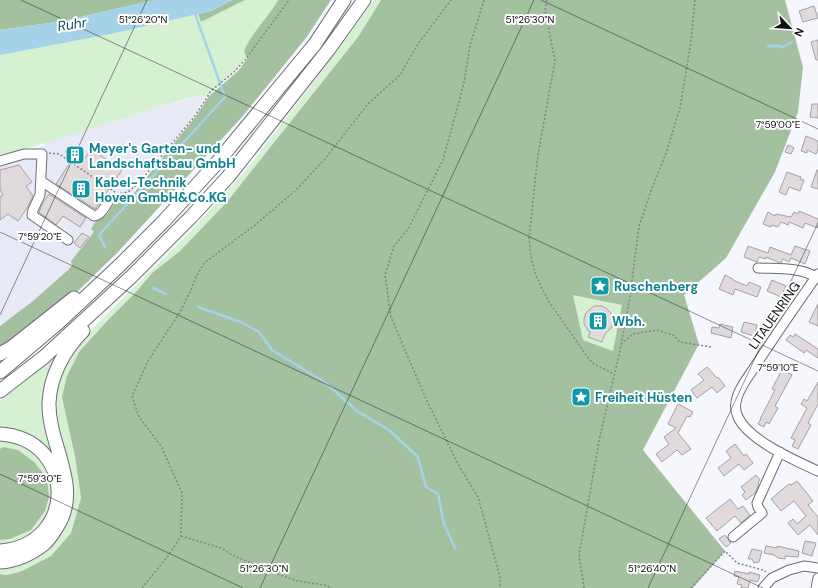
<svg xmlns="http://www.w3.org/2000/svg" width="818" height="588" viewBox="0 0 818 588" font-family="'DM Sans',sans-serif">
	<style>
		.built { fill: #e7e9f7 }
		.green { fill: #d5f1d1 }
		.forest { fill: #a3c19f; fill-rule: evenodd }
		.water { fill: #a4d2e8 }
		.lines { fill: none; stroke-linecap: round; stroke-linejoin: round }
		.stream { stroke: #a4d2e8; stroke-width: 2.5 }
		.building { fill: #e0dadd; stroke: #a6a0a3 }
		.minor-casing { stroke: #6d6e73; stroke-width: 11 }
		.highway-casing { stroke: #6d6e73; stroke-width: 15 }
		.path { stroke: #838488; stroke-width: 1.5; stroke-dasharray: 2 2; stroke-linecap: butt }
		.minor { stroke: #fff; stroke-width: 9 }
		.highway { stroke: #fff; stroke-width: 13 }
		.ticks { fill: none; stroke: #111113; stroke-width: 1; stroke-opacity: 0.45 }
		.labels { text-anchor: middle; stroke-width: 4; stroke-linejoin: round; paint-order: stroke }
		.culture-label { font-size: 13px; font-weight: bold; fill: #0d838f; stroke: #fff; text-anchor: start }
		.street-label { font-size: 13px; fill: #111113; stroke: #fff }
		.water-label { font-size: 14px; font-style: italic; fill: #134f65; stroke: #fff }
		.ticks-label { font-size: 10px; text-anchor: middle; fill: #111113; stroke: #fff; stroke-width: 4; stroke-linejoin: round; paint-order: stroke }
	</style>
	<rect width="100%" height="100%" fill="#f5f7fd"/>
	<path class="built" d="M201,95L204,97L192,118L149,169L133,192L121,195L112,205L107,215L100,218L94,232L68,270L33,301L0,326V164L11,160L27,159L49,140Z"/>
	<path class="green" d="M245,0H278L244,51L246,57L237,69L230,74L228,77L206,97L201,95L195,96L0,157V55L111,34L198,14L201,22Z
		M374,0H381L358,37L226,203L180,251L152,273L136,292L107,321L79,352L75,456L81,498L71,533L51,556L22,571L7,575L0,574V540L10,539L0,449V401L52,360L64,364L81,340L192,230L247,169L316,79Z
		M572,294L623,305L613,351L583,340Z"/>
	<path class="forest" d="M0,0H155L63,21L0,30Z
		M232,0H245L201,22L198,14L211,11Z
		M278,0H331L306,38L242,117L118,252L77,292L14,338L0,347V326L33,301L68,270L72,265L71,261L94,232L91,229L96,221L107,215L118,197L133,194L196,116L209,96L238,71L247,59L244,51C252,32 268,18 278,0Z
		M381,0H785L803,67L798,112L775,172L726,258L684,295L699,344L643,450L725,551L693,588H0V574L7,575L22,571L51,556L71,533L81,498L75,456L62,397L67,376L79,352L107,321L136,292L152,273L180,251L226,203L358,37ZM573,295L622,305L613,351L583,340Z
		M3,447L18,450L34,462L47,478L49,497L45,511L31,530L10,539L0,540V449Z"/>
	<path class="water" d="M155,0H232L211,11L111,34L0,55V30L63,21Z"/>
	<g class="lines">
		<path class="stream" d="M768,46H778L783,47L792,42
			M105,247L99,235L225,97L194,11
			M153,288L166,294
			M198,307L241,322L259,332L272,350L326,383L357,411L389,430L418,457L426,487L438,494L444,524L455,548"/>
	</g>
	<path class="building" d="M814,6L818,18L803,22L799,11Z
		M818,40V60H816L811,42Z
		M812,104H818V118L810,117Z
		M806,136L818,141V149L816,154L807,150V153L801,151Z
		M788,145L794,148L791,154L785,152Z
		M68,148H70L85,158L91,149L122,170L95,209L56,184L73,158L65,152Z
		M19,165L32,182L26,186L33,196L27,208L18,221L8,214L0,220V197L3,195L0,190V170Z
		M817,170H818V189L811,187Z
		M787,172L801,177L800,179L804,180L800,191L789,187L786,195L779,192Z
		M49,194L86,218L80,227L63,216L56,225L39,212L43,203Z
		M799,211L818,219V228L805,223L803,228L789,222L788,225L781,222L778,227L772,225L771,227L763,224L768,212L775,216L776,214L791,217L794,212L798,214Z
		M82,233L89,237L80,248L74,243Z
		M748,246L768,253L770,247L791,255L795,246L810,251L805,264L791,258L789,262L783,259L781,263H780L766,257V259L759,257L757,262L744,257Z
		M725,275L733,279V280L747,286L749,282L761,287L757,297L735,289L733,295L719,289Z
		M772,280L786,286L781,297L767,291Z
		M818,304V326L809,322Z
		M594,306H601L606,308L611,313L613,319L612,327L605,334L602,342L588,337L590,333L584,324V319L586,313L589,310Z
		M744,322L757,325L754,336L741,332Z
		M720,324L733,327L731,338L711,333L712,327L719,328Z
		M795,334L818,349V358L806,350L804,353L786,340L790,335L793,337Z
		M785,364L791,367L788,373L792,375L775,406L778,408L769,424L766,422L764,427L758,424L761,419H760L775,390L772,389Z
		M707,367L717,378L718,377L725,386L717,393L712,387L697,398L691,390L704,380L698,374Z
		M818,382V404L808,423L811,425L798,449L792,446L795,440L791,438L807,408L801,404L804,399L807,401Z
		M678,404L693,412L690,417L687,416L678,433L691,449L682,455L677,450L662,462L656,454L669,444L664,437L676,428L668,424Z
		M735,444L744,456L746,454L753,463L744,470L739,464L724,476L718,468L731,458L726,451Z
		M756,475L760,480L758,482L759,484L755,493L746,500L742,495L745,492L741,487Z
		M797,481L813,501L808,505L818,517V535L810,525L798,535L788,523L793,519L797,524L806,516L794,501L781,511L771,499L789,484L791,485Z
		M730,499L738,509L743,506L750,515L741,523L735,516L717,531L706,518Z
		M725,535L731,543L726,547L719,539Z
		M805,541L816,543L812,556L802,553Z
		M766,546L777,548V546L799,551L798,557L785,556V559L778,558L774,555L764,553Z
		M752,549L762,551L759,562L754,563L752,559H748Z
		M735,571L749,574V572L760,575L759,579L757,582L750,580L748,588H741L742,585L737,584L739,577L734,576Z"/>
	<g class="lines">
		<defs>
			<path id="minor" d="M0,161L24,154H42L40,195L33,210L32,215L68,240
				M41,181L94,216C102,215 106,205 110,199
				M758,268C778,269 799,267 816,277
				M818,274C797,304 776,334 756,365C749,376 738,389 736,402C735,407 736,413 738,417C748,440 796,461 818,471
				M733,537L762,513L758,507L757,503L780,452
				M763,588L772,578L789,570L804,566L818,568
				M816,588L818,578"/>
			<path id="highway" d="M0,354L12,347L74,298
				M0,372L58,323L120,265L164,221L215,165L315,44L344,0
				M0,391L44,357L132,276L191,217L228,177L329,49L364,0
				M0,434C77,439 78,545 0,551
				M0,562C17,561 31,554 44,544C50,539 53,533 57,527C83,487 48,445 49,403C50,376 64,350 83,331"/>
		</defs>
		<use href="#minor" class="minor-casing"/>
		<use href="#highway" class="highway-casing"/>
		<path class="path" d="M484,0L470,45L464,83L443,160L408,229L394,246L385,275L391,317L426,399L458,464L478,497L500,577V588
			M547,0L545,10L555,61L538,155L529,238L531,257L536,276L549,302L589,359L594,364L614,374
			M49,153L59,154L118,194L128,192L139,183L194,117L211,91L234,72L245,60L289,0
			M621,344L633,334L657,330L673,335L680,342L711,347
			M181,536L221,548L232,555L277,574L298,581L324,585L332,588
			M142,588L168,556L181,536L182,493L161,446L139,417L132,396L148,361L180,312L191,290L196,277L204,263L255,225L295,191L324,160L368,104L400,75L418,44L451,0
			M584,588L579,555L600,436L620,351L630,296L639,226L652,188L666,153L680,108L691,41L695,0
			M691,588L725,551L737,563L763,570L766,572"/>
		<use href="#minor" class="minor"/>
		<use href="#highway" class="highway"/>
	</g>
	<path class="ticks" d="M21,0L818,371M541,0L818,129M0,232L763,588M0,315L147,0M0,474L243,588M260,588L534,0M648,588L818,223"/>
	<defs>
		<symbol id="building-square" viewBox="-11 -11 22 22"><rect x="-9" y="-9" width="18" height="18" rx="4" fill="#0f9aa8" stroke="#fff"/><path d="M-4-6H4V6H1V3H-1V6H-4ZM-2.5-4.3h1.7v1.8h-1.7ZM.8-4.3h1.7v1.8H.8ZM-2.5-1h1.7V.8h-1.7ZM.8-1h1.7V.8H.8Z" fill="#fff"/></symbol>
		<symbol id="sight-square" viewBox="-11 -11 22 22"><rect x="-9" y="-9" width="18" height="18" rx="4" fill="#0f9aa8" stroke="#fff"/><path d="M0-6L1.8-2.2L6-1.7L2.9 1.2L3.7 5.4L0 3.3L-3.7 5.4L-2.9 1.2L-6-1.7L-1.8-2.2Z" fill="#fff"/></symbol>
	</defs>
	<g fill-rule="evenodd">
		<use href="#building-square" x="64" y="144" width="22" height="22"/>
		<use href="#building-square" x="70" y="178" width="22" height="22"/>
		<use href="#sight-square" x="589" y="275" width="22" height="22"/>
		<use href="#building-square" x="587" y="310" width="22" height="22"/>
		<use href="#sight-square" x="570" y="386" width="22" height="22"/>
	</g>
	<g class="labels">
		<g class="culture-label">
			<text x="89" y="153">Meyer's Garten- und<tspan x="89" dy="15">Landschaftsbau GmbH</tspan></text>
			<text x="95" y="187">Kabel-Technik<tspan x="95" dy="15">Hoven GmbH&amp;Co.KG</tspan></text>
			<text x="614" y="291">Ruschenberg</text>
			<text x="612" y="326">Wbh.</text>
			<text x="595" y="402">Freiheit Hüsten</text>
		</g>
		<g class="street-label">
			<text transform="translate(774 315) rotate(-55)" y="5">LITAUENRING</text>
		</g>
		<g class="water-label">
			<text transform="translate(72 24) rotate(-9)" y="5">Ruhr</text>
		</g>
	</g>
	<g class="ticks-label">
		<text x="143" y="23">51°26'20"N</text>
		<text x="530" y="23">51°26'30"N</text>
		<text x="778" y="128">7°59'00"E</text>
		<text x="40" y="240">7°59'20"E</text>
		<text x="778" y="371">7°59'10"E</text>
		<text x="40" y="482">7°59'30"E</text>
		<text x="264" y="572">51°26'30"N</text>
		<text x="652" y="572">51°26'40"N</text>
	</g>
	<g transform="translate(790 28) rotate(115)" stroke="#ffffff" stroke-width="3" paint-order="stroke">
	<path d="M0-3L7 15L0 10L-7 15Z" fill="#111113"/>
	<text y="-6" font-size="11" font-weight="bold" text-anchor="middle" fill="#111113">N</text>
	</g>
</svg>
